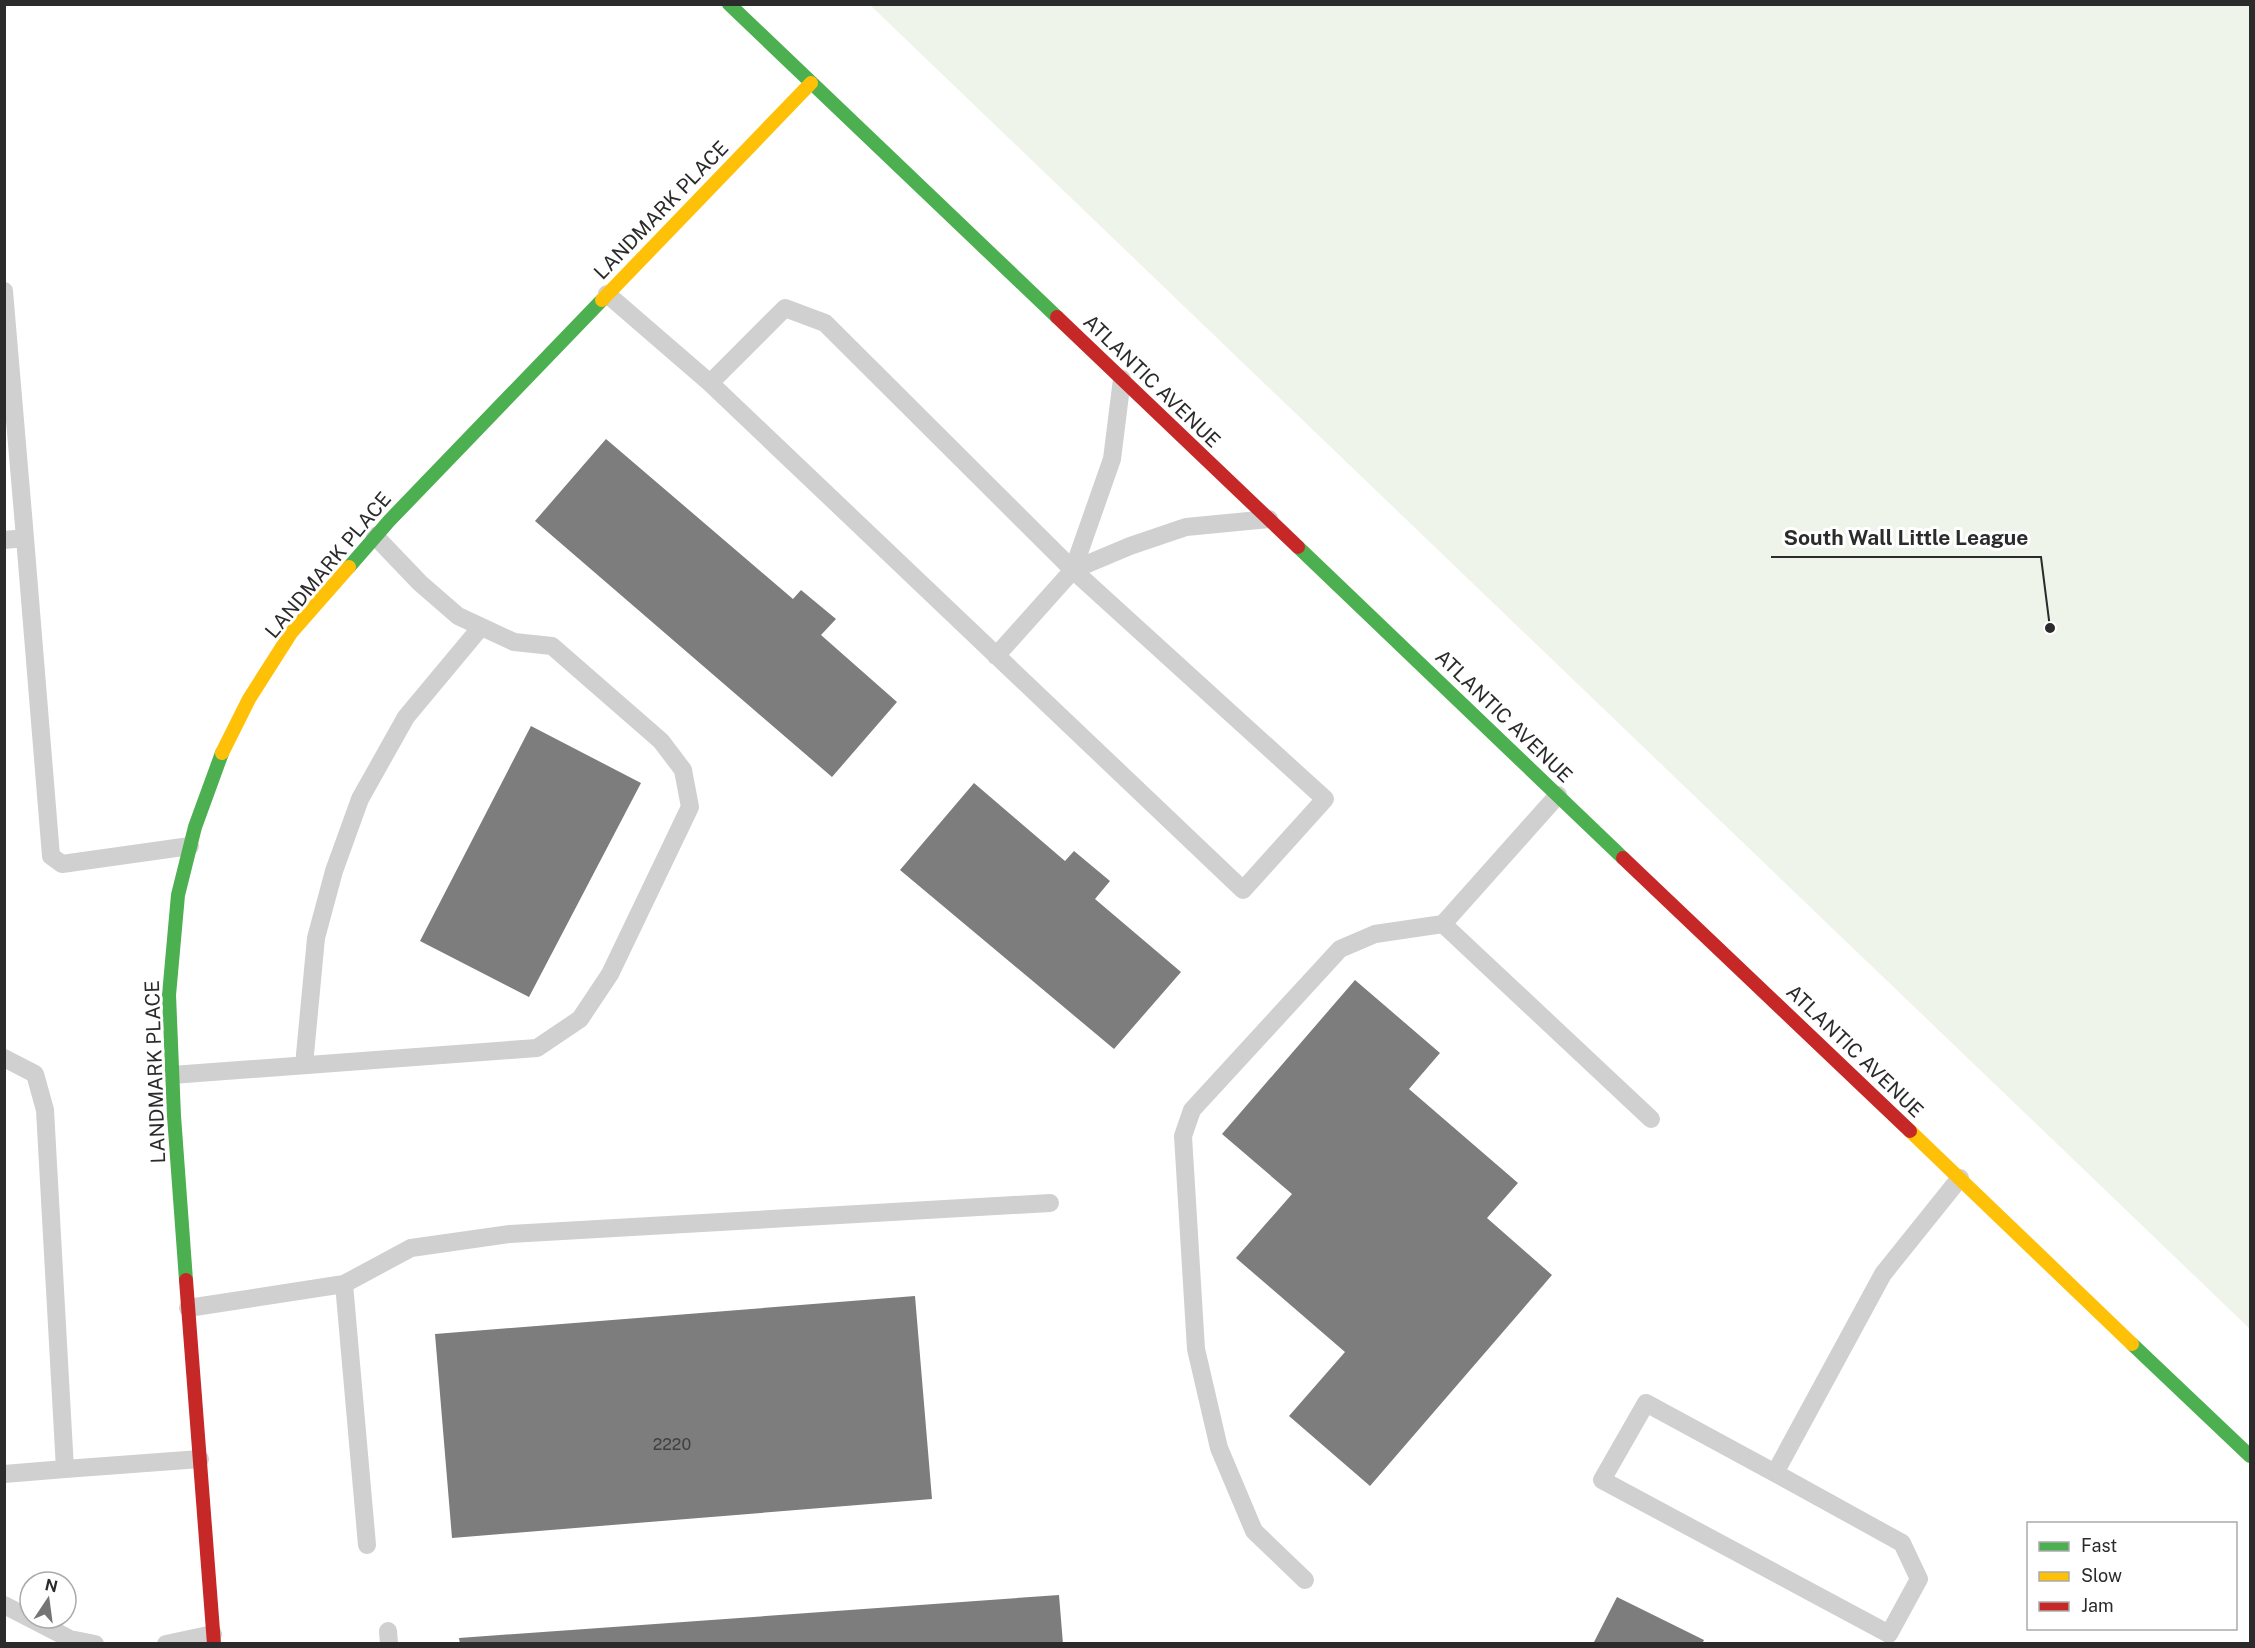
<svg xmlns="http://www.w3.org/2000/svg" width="2255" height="1648" viewBox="0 0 2255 1648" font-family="'Public Sans',sans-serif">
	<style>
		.green { fill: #eef4e9 }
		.building { fill: #7d7d7d }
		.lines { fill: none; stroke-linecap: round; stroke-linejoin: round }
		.lane { stroke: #d0d0d0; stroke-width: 18 }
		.fast { stroke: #4caf50; stroke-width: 14 }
		.slow { stroke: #ffc107; stroke-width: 14 }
		.jam { stroke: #c62828; stroke-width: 14 }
		.labels { text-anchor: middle; stroke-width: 6; stroke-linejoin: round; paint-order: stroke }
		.number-label { font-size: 16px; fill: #404040 }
		.street-label { font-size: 20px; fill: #2b2b2b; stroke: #fff }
		.leader { fill: none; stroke: #2b2b2b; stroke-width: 2 }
		.callout-dot { fill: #2b2b2b; stroke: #fff; stroke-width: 2 }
		.callout-label { font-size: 21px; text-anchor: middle; font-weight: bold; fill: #2b2b2b; stroke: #fff; stroke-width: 6; stroke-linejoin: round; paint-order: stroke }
	</style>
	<rect width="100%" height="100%" fill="#fff"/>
	<path class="green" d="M870,5H2250V1329Z"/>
	<path class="building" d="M606,439L793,599L801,590L836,619L821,635L897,702L832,777L535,521Z
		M531,726L641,783L529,997L420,941Z
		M974,783L1065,861L1074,851L1110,881L1095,899L1181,972L1114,1049L900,870Z
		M1355,980L1440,1053L1409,1089L1518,1183L1487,1218L1552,1275L1370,1486L1289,1416L1345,1352L1236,1258L1292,1194L1222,1134Z
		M915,1296L932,1499L452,1538L435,1334Z
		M1059,1595L1063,1644H460L459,1638Z
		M1617,1597L1704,1640L1702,1644H1593Z"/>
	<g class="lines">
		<path class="lane" d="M4,291L25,538
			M607,294L710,383L1243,890L1325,799L1073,570L996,656
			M1122,379L1112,459L1073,570L1130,546L1186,527L1269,519
			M710,383L785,308L825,323L1073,570
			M4,540L25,538L51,856L62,864L190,846
			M1558,795L1443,924L1651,1119
			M4,1058L35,1074L45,1110L65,1469L200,1459
			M304,1065L316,938L334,871L360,799L406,717L481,627
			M172,1075L537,1048L580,1019L610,974L690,807L683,770L661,741L552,646L514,642L458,616L420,583L375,536
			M188,1308L344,1284
			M1775,1473L1902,1543L1919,1579L1889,1634L1602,1480L1646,1403L1775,1473L1883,1274L1960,1178
			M4,1474L65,1469
			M367,1545L344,1284L411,1248L510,1234L1050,1203
			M1305,1580L1254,1531L1219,1448L1196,1349L1183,1136L1192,1110L1340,949L1375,934L1443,924
			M4,1605L70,1639L95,1644
			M388,1631L389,1644
			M166,1644L213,1634"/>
		<path class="fast" d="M729,4L1057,317
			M1298,547L1623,858
			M349,567L389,521L602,300
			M186,1280L174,1116L169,995L178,895L195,827L222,753
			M2132,1344L2250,1456"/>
		<path class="slow" d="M602,300L811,83
			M222,753L249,699L291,633L349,567
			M1910,1131L2132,1344"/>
		<path class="jam" d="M1057,317L1298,547
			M1623,858L1910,1131
			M186,1280L214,1644"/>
	</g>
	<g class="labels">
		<g class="number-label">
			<text x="672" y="1450">2220</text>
		</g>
		<g class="street-label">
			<text transform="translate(661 210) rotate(-46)" y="7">LANDMARK PLACE</text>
			<text transform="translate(1152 381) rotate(44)" y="7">ATLANTIC AVENUE</text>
			<text transform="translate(328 565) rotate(-50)" y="7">LANDMARK PLACE</text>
			<text transform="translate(1504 716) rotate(44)" y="7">ATLANTIC AVENUE</text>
			<text transform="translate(1855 1051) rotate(44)" y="7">ATLANTIC AVENUE</text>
			<text transform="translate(155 1072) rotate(-92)" y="7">LANDMARK PLACE</text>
		</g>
	</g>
	<path class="leader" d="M2050 628L2041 557H1771"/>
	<circle class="callout-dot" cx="2050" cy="628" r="6"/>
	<g class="callout-label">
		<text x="1906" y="545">South Wall Little League</text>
	</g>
	<rect width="2255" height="1648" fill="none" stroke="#2b2b2b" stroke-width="12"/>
	<rect x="2027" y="1522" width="210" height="108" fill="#ffffff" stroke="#aaaaaa" stroke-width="1.5"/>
	<rect x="2039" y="1542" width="30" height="9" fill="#4caf50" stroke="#aaaaaa" stroke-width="1.5"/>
	<text x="2081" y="1552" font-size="18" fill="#2b2b2b">Fast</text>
	<rect x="2039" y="1572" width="30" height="9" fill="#ffc107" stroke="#aaaaaa" stroke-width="1.5"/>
	<text x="2081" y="1582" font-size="18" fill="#2b2b2b">Slow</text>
	<rect x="2039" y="1602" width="30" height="9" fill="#c62828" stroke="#aaaaaa" stroke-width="1.5"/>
	<text x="2081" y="1612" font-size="18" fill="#2b2b2b">Jam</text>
	<g transform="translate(48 1600) rotate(13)"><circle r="28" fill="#ffffff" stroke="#aaaaaa" stroke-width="1.5"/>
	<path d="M0-4.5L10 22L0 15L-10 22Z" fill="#757575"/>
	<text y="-9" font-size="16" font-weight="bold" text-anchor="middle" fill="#2b2b2b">N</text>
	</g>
</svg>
